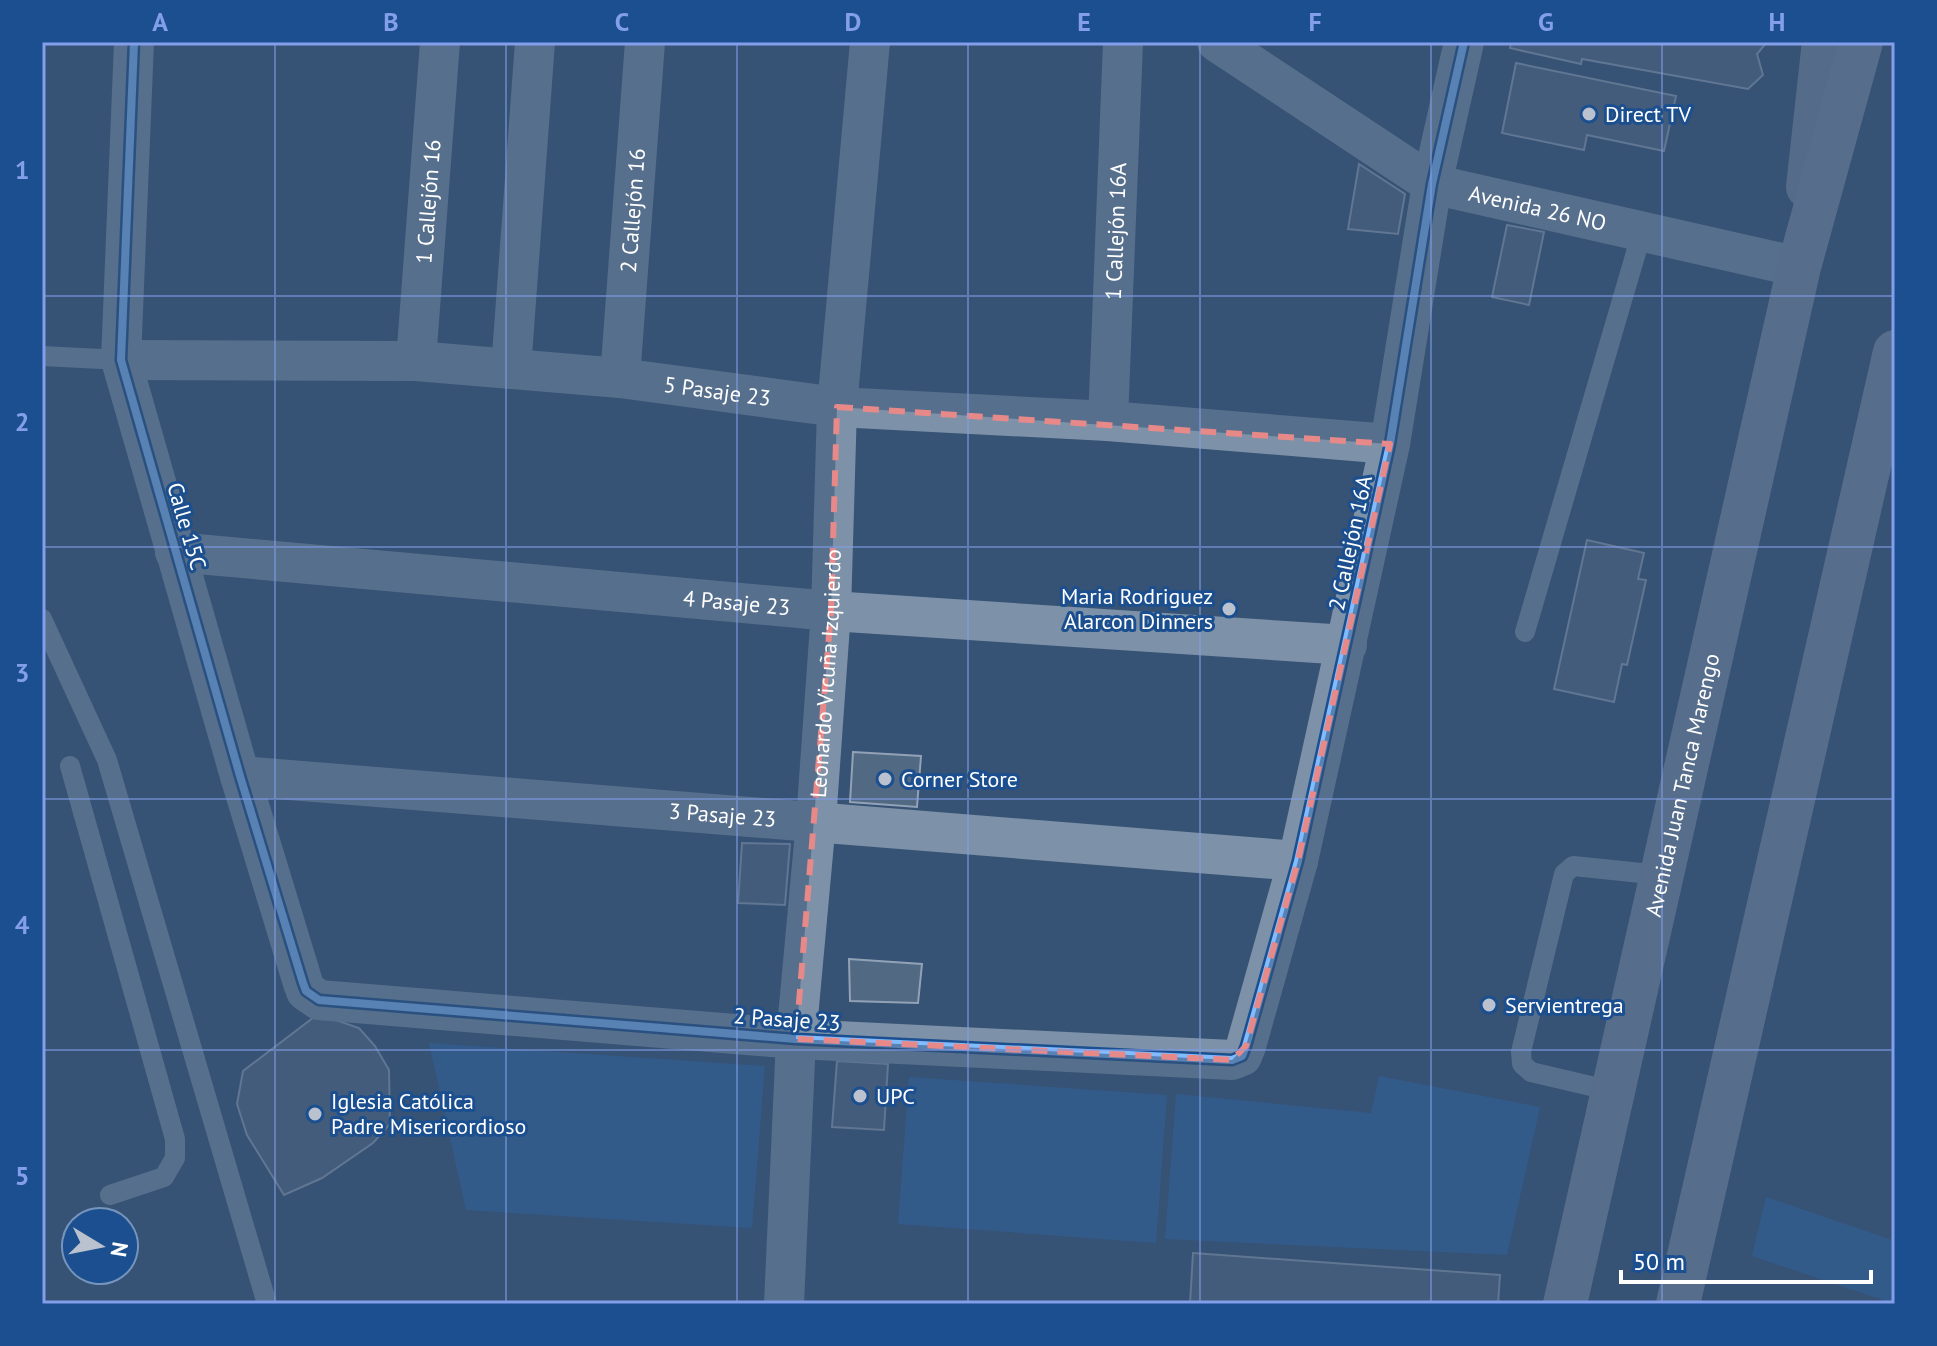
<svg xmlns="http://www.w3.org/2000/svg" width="1937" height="1346" viewBox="0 0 1937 1346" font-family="'PT Sans',sans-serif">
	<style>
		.green { fill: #2f66a5 }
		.building { fill: #526984; stroke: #92a2b6; stroke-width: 2 }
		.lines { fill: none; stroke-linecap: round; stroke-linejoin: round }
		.service { stroke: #7d92a8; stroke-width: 20 }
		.minor { stroke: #7d92a8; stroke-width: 40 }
		.secondary { stroke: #798da4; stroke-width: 44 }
		.primary { stroke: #7d8ea7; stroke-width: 44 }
		.cycleway-casing { stroke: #1b4f8f; stroke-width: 13 }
		.cycleway { stroke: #80bcff; stroke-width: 8 }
		.marked { fill: none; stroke: #e88989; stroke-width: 6; stroke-dasharray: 16 10; stroke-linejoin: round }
		.grid { fill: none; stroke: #839eea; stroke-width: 2; stroke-opacity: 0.55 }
		.poi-dot { fill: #b9c2ce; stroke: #1b4f8f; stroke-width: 3 }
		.labels { text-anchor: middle; stroke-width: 6; stroke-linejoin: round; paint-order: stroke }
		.poi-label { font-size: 22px; fill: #fff; stroke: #1b4f8f; text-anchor: start }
		.street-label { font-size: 22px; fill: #fff; stroke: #1b4f8f }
		.neatline { fill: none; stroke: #839eea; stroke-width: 3 }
		.grid-label { font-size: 26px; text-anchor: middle; font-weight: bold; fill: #839eea }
	</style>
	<rect width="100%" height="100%" fill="#365274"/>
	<path class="green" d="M429,1043L765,1066L752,1228L466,1210Z
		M1379,1076L1540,1107L1507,1255L1165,1239L1176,1094L1371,1113Z
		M909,1077L1167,1095L1156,1243L898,1224Z
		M1766,1197L1895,1241V1304L1752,1256Z"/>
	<path class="building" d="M1511,42H1767L1757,54L1763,75L1748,89L1582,59L1581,64L1510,48Z
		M1516,63L1676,96L1664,151L1587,135L1584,150L1502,133Z
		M1359,164L1405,194L1398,234L1348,229Z
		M1507,225L1544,232L1529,305L1492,297Z
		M1587,540L1644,553L1638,579L1646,580L1627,665L1622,664L1614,702L1554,689Z
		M853,752L921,756L917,807L850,802Z
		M742,843L790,844L785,905L738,903Z
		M849,959L922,964L918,1003L850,1001Z
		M318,1014L359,1028L375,1046L389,1070L390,1124L373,1143L322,1178L284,1195L247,1135L237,1104L243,1071Z
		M837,1061L888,1064L884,1130L832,1127Z
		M1193,1253L1500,1275L1498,1304H1190Z"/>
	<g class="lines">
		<path class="service" d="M42,356L121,360
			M42,619L107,760L267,1304
			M1525,632L1642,232
			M70,766L175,1139V1158L164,1177L110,1195
			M1612,1091L1531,1072L1522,1064L1521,1052L1564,874L1573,866L1661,875"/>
		<g class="minor">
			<path d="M134,42L121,360L240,776L303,983L306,991L319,1000L796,1039L1232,1060L1242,1056L1246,1046L1298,861L1390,444L1432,184L1464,42"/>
			<path id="s1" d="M1217,42L1432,184L1799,267"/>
			<path id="s2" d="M121,360L416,361L620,378L837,407L1108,421L1390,444"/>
			<path id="s3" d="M416,361L440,42"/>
			<path d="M511,369L535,42"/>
			<path id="s4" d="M620,378L645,42"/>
			<path id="s5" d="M1108,421L1123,42"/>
			<path id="s6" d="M175,552L831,611L1347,645"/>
			<path id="s7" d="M240,776L1298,861"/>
			<path id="s8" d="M784,1304L796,1039L816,821L831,611L837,407L870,42"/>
		</g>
		<path class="secondary" d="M1808,187L1824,42"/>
		<g class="primary">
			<path id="s9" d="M1565,1304L1799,267L1861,42"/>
			<path d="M1678,1304L1895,352"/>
		</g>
		<defs>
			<path id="cycleway" d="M134,42L121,360L240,776L303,983L306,991L319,1000L796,1039L1232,1060L1242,1056L1246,1046L1298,861L1390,444L1432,184L1464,42"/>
		</defs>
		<use href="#cycleway" class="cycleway-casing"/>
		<use href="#cycleway" class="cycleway"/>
	</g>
	<path d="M0 0H1937V1346H0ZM837,407L1390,444L1298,861L1246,1046L1232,1060L796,1039L831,611Z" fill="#365274" fill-opacity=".55" fill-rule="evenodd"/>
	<path class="marked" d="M837,407L1390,444L1298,861L1246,1046L1232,1060L796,1039L831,611Z"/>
	<path class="grid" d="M275,42V1304M506,42V1304M737,42V1304M968,42V1304M1200,42V1304M1431,42V1304M1662,42V1304M42,296H1895M42,547H1895M42,799H1895M42,1050H1895"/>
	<g class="poi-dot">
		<circle cx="1589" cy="114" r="8"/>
		<circle cx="1229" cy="609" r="8"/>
		<circle cx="885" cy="779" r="8"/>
		<circle cx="1489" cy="1005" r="8"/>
		<circle cx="860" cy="1096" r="8"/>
		<circle cx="315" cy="1114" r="8"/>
	</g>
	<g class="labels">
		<g class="poi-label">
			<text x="1605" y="122">Direct TV</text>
			<text x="1213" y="604" text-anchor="end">Maria Rodriguez<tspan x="1213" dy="25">Alarcon Dinners</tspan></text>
			<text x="901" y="787">Corner Store</text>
			<text x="1505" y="1013">Servientrega</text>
			<text x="876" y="1104">UPC</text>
			<text x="331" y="1109">Iglesia Católica<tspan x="331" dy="25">Padre Misericordioso</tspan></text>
		</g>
		<g class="street-label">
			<text dy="8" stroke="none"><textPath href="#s3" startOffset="160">1 Callejón 16</textPath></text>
			<text dy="8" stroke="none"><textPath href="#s1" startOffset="366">Avenida 26 NO</textPath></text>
			<text dy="8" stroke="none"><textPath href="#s4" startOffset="168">2 Callejón 16</textPath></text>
			<text dy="8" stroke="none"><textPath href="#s5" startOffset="190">1 Callejón 16A</textPath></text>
			<text dy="8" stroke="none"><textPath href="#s2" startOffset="598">5 Pasaje 23</textPath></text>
			<text transform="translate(187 526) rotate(74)" y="8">Calle 15C</text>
			<text transform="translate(1350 543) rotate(-78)" y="8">2 Callejón 16A</text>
			<text dy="8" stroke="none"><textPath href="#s6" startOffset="564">4 Pasaje 23</textPath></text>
			<text dy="8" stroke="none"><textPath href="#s8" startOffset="632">Leonardo Vicuña Izquierdo</textPath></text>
			<text dy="8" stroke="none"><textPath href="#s9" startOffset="532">Avenida Juan Tanca Marengo</textPath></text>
			<text dy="8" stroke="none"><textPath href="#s7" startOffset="484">3 Pasaje 23</textPath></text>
			<text transform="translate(787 1019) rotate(4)" y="8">2 Pasaje 23</text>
		</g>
	</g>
	<rect width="1937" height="1346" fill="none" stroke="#1b4f8f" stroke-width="88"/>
	<g transform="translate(100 1246) rotate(100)"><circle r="38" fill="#1b4f8f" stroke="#7695bc" stroke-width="2"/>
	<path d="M0-6L14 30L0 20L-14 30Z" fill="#b9c2ce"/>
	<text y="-12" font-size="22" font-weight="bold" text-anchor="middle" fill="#ffffff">N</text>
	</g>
	<path d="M1621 1270v12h250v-12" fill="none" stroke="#ffffff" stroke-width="4"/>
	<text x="1633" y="1270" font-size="24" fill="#ffffff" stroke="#1b4f8f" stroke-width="6" paint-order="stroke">50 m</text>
	<rect x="44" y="44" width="1849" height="1258" class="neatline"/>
	<g class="grid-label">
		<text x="160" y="31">A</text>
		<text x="391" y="31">B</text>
		<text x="622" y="31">C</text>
		<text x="853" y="31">D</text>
		<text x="1084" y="31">E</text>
		<text x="1315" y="31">F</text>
		<text x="1546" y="31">G</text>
		<text x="1777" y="31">H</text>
		<text x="22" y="179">1</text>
		<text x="22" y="431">2</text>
		<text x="22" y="682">3</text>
		<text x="22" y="934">4</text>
		<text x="22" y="1185">5</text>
	</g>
</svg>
